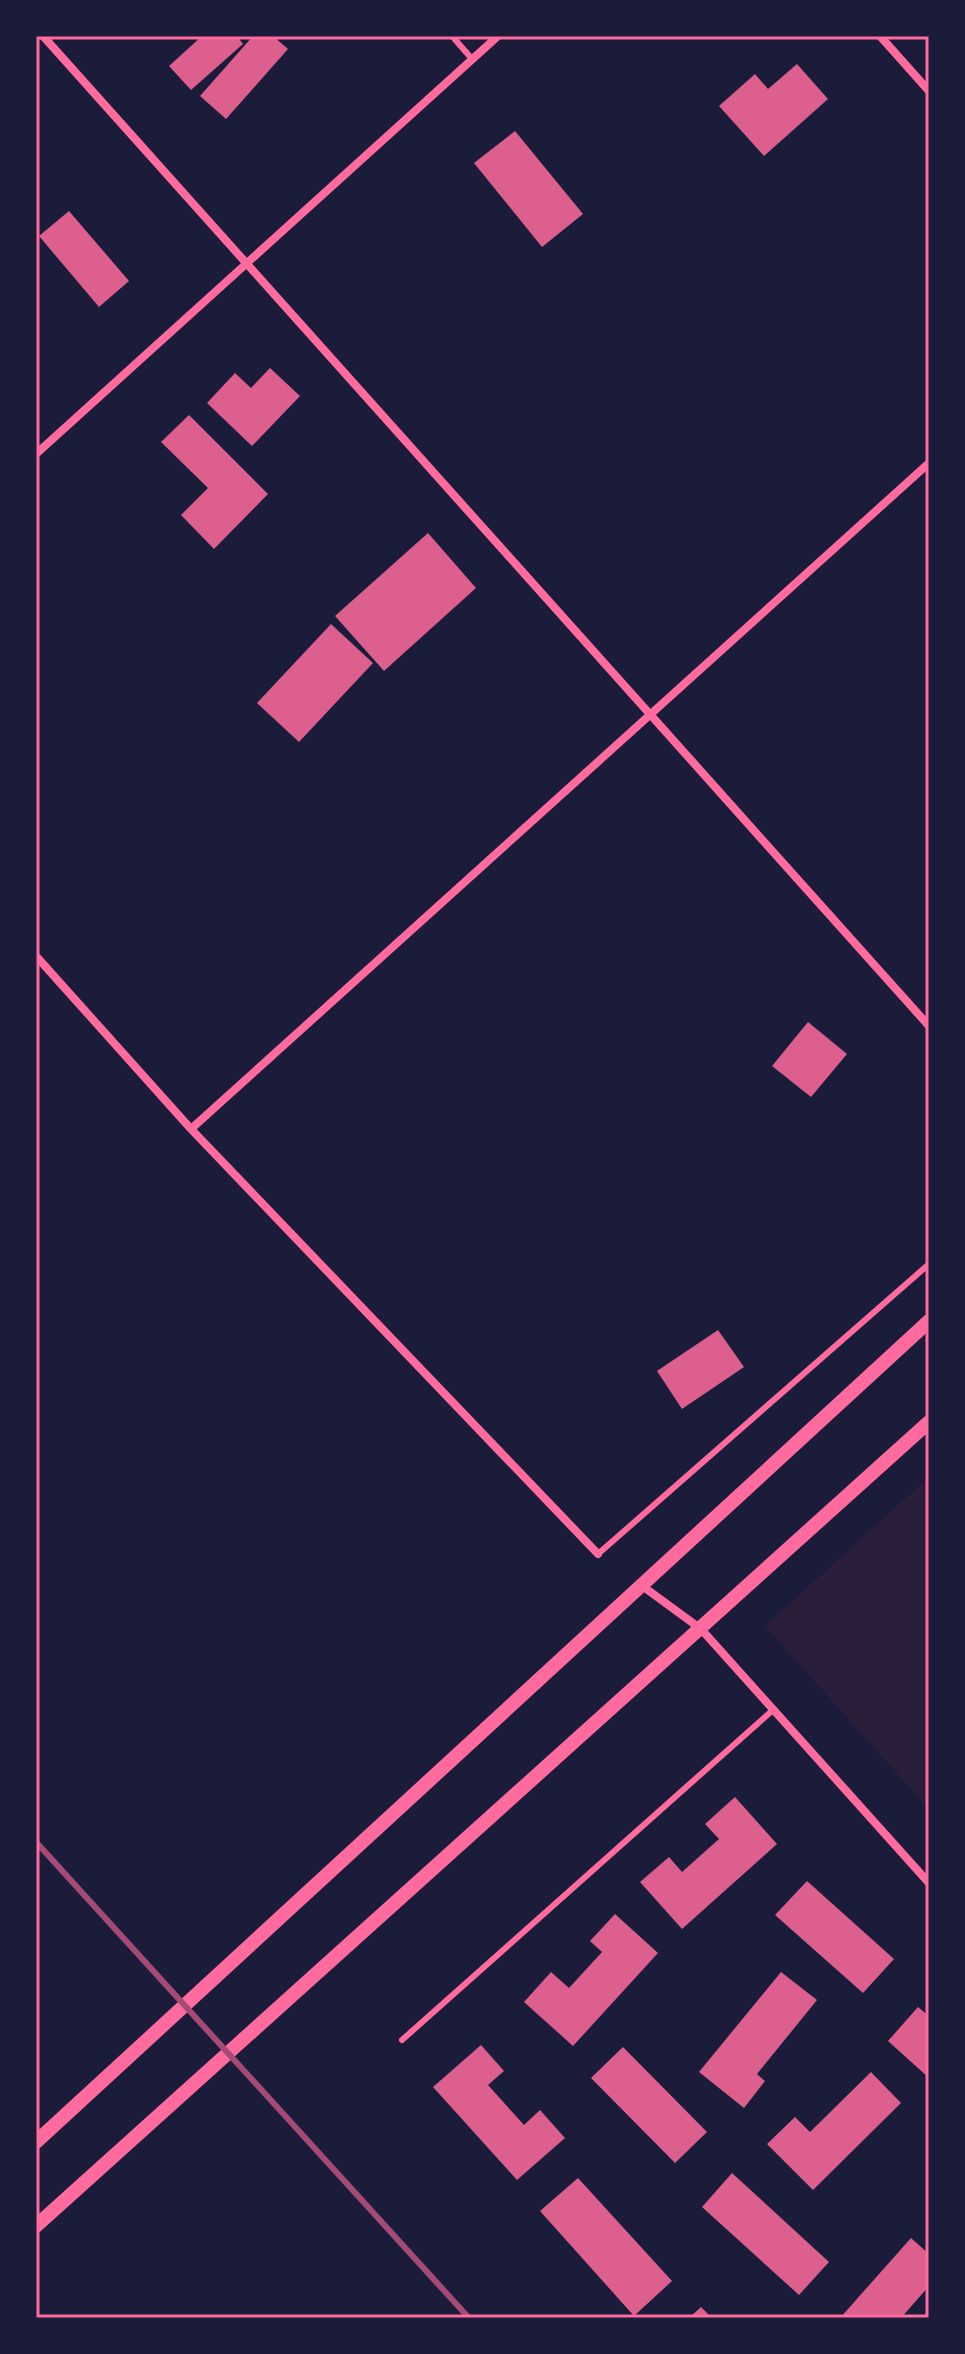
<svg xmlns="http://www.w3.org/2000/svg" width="965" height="2354" viewBox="0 0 965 2354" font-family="Quicksand,sans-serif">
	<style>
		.green { fill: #2a1e3b }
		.building { fill: #dd5f8e }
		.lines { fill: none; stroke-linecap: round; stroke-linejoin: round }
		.service { stroke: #ff6b9d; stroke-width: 6 }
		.minor { stroke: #ff6b9d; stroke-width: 8 }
		.tertiary { stroke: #ff6b9d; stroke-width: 14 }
		.rail { stroke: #a44b75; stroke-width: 6 }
		.neatline { fill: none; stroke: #ff6b9d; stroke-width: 3 }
	</style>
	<rect width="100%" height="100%" fill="#1b1b3a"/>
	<path class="green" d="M929,1477V1809L765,1626Z"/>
	<path class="building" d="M202,36H237L243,44L191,90L169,66Z
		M253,36H273L288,49L226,119L200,96Z
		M797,64L828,99L764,156L719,106L755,74L768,89Z
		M515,131L583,214L542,247L474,163Z
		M69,211L129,281L99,307L39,236Z
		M270,368L300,396L252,446L207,403L235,373L251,388Z
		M189,415L268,494L214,549L181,515L208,488L161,442Z
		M428,533L476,588L384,671L335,616Z
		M331,624L373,663L299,742L257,703Z
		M808,1022L847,1054L811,1097L772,1066Z
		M718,1330L744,1367L682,1409L657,1371Z
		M735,1797L777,1844L682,1929L640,1882L669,1857L682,1872L719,1839L705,1824Z
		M807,1881L894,1959L863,1993L775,1915Z
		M615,1914L658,1953L573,2046L524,2002L551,1972L569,1988L602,1952L590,1941Z
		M781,1972L817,2000L757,2074L765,2081L744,2108L699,2072Z
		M918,2007L929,2016V2078L888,2041Z
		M481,2045L504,2071L488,2085L524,2125L540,2110L565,2138L517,2180L433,2087Z
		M623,2047L707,2132L675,2163L591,2078Z
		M871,2072L901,2103L813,2190L767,2144L795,2117L810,2132Z
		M732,2173L829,2262L799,2295L702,2207Z
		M578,2178L672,2281L634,2316L540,2211Z
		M911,2238L929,2254V2286L901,2318H840Z
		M701,2307L712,2318H689Z"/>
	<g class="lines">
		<path class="service" d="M452,36L472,59
			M598,1554L929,1264
			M402,2040L774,1709"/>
		<path class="minor" d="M43,36L929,1026
			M880,36L929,91
			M36,454L498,36
			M36,956L191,1129L598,1554
			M191,1129L929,463
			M641,1585L701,1629L929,1883"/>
		<path class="tertiary" d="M36,2142L929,1321
			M36,2226L929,1422"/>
		<path class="rail" d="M36,1842L469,2318"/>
	</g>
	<rect width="965" height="2354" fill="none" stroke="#1b1b3a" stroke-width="76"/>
	<rect x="38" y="38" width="889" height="2278" class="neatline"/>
</svg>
